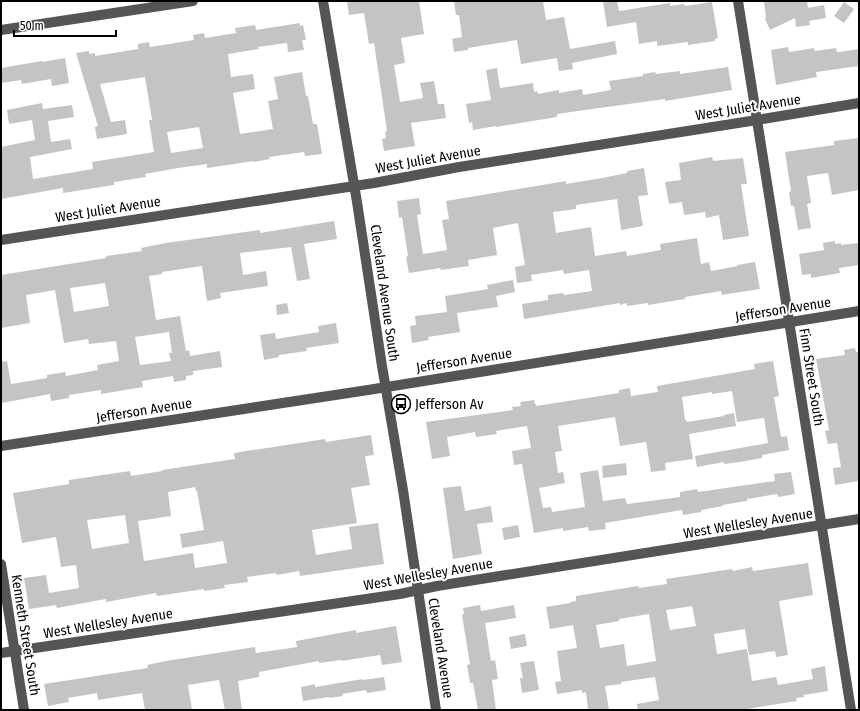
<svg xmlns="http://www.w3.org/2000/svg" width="860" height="711" viewBox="0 0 860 711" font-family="'Fira Sans Condensed',sans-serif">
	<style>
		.building { fill: #c4c4c4; fill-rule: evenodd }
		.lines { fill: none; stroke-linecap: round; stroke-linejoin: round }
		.minor { stroke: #555; stroke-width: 10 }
		.labels { text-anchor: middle; stroke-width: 4; stroke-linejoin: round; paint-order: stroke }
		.street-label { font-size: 14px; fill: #000; stroke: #fff }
		.poi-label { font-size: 14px; fill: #000; stroke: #fff; text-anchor: start }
	</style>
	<rect width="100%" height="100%" fill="#fff"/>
	<path class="building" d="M347,1H419L424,34L401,38L405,63L394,65L400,102L423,98L420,83L434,81L438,104H444L446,118L411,123L415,146L384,151L382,139L386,138L385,132L387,131L374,43L369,44L364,13L349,15Z
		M454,1H543L546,20L564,17L570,49L615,41L617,54L572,63L573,69L559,71L557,58L521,64L517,40L468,48V50L454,52L452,39L462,37L459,15H456Z
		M603,1H617L619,11L670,3V6L684,4L685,6L712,2L718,38L715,39V41L688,45V42L657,46V41L639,44L636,22L607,27Z
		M764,1H807L808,8L824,5L826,18L809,21L810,25L796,27L795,18L770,30L765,19L766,18Z
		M844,2L854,9L844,23L834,16Z
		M300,23V26L303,25L306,40H302L304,50L288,52L287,43L258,47L259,49L228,54L231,77L253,74L255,89L233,93L240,134L273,129L268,101L278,99L274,77L302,72L306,96H308L313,124H317L322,154L305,156L304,152L269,157L270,159L254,162V161L207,168V164L178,168L145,174L146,177L114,182V185L63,193V188L1,199V147L35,140L32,120L9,124L7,110L42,103L43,109L72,105L74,117L48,121L51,142L70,139L72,149L30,157L33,179L93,169L92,162L154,152L149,120H152L145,77L100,84L111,122L125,120L127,134L97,139L95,127L98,126L76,53L89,51V54L95,53V56L138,49V44L149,42L150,47L194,40L193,35L204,33L205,38L236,33L235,28L255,25L256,30ZM199,127L203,148L171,153L167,132Z
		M788,47L789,52L814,48L815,51L836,48L837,52H839L859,49V66L816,72L817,77L776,85L771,50Z
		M65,58L69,83L52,86L51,79L22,84L21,80L1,83V68L42,61V62Z
		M728,67L732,90L665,101V99L585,110L557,114V117L496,127V126L473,130L472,122L469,123L466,104L491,100L486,70L497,68L500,88L533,83L534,92L537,91L538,94L559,90V93L582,89L583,95L611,90L609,81L643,76V74L655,72L656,74L680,71V74Z
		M859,138V190L832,195L828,173L807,176L811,203L807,204L811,228L798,230L794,206H791L789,192L791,191L785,152L834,145V141Z
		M712,157L713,161L743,158L747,184H741L749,236L723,240L719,215L706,218L705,212L684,215L682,202L669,204L665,182L681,180L679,163Z
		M644,168L648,195L638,196L643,226L621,230L617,199L576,205V209L553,212L556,233L591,227L595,256L626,251L627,256L661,250L660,244L697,238L701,264L709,262L711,271L738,266L737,265L755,262L760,289L722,295L721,291L685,297V299L648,305V303L627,306V303L620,305V303L524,319L522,304L548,300V295L563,293L564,295L592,291L589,270L564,274L563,270L531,275L532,281L517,283L515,267L525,265L518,223L493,228L497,255L468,260L469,266L441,270L440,268L409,273L406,257L408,256L402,217L399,218L397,201L419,198L421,214L417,215L423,254L447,250L442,220L449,219L446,201L566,181V184L602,178L627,173V171Z
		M334,221L337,239L304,244L310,279L297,281L291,247L240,253L243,275L266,271L268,286L220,293L221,298L207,301L202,266L162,272V274L149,276L156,320L180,316L186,351L189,350L190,356L220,351L222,367L193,371V375L186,376V380L174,382L173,376L142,381L143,387L101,394V390L69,395V398L51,401L50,394L2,403L1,394V362L7,361L11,384L47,378V375L65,372L66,376L98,370L97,365L119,361L116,341L89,344L88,339L64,343L55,290L26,295L30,323L1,328V275L106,258V256L142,251L141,248L166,243L260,230V233ZM105,283L109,306L74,312L70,288ZM169,332L172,353H169L171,361L140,365L135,337Z
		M835,241V244L841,243V245L859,243V265L839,268L840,273L811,278V274L802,275L799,254L824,250L823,243Z
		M513,280L515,292L496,296L498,307L457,313L460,332L428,337L429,340L412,343L410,326L416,325L415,316L447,312L445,296L488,289L487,285Z
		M287,303L289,313L277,315L276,305Z
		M336,323L339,343L306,348L307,351L279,355V357L264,360L260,335L275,333L276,339L319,332L318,326Z
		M855,348L856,352H859V481L835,485L833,468L841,467L837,443L828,444L825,431L829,430L816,359L845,355L844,350Z
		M773,361L779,396L774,397L781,437L787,436L789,450L762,455V458L740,462L724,464V462L697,467L695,456L768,443L764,418L737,422L732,391L712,394V392L682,397L685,420H686L687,422L724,416V415L734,413L736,426L689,434L693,459L665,463L666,470L651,472L646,442L620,446L615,417L558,426L562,451L555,452L558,473L563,472L565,483L539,488L543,508L551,507L552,512L585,507L580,473L598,470L603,501L625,498L627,504L680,497V492L697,489L698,492L775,481L774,474L791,472L795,494L778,497L777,494L747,499V501L722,505L723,506L701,510V512L683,515L682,510L605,523L606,529L589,531L588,527L563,531V528L534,533L522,464L514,465L512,451L531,448L527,426L496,431L497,434L476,437L475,432L447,437L450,456L432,459L426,422L513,410L512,407L521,406L520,402L534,400L535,404H536V406L619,393V390L630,388L631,396L658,392L657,386L755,369L754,364Z
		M371,435L374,455L365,456L370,485L351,488L357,523L312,530L316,555L352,549L349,527L378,523L384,564L300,576L299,571L277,575L276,573L247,577L248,582L224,585L225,588L204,591V589L157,596L156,593L106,602V599L57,608L56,605L29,609L24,578L46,575L49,593L79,588L76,565L61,567L56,537L22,543L13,493L69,484V480L130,471L131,476L162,471V470L235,459L234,453L325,439L326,442ZM195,487L196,491H197L204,530L180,534L182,548L223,541L227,563L195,568L193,553L144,561L138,521L171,516L168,492ZM125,515L129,543L92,549L87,520Z
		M626,463L627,475L603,478L602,466Z
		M461,486L465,511L491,506L493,522L477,524L482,554L453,559L443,488Z
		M518,525L520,537L504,540L502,528Z
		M808,563L813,595L779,601L788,655L776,657L775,651L749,655L745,629L714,634L717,654L747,649L752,681L776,677L778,685L813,679L811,669L825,666L828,691L804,695V697L796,698L797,701L747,709V710H638L637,704L659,700L655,677L621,682V684L605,686L609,710H588L586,692L582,693V690L557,694L555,682L561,681L557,651L577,648L573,625L550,629L546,607L570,603V602L576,601V596L638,586L639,588L667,584L666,579L732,569L733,571L752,567L753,571ZM692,606L696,626L670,630L666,610ZM649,614L656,661L627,666L624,644L600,648L596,625L619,621V619Z
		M480,605L481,611L514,605L516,618L485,623L491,661L495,660L498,679L492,680L496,710H478L473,683H470L467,665L470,664L462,615L464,614L463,608Z
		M396,626L402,662L382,665L380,655L341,661V660L319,663V661L259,672V677L238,681L242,710H225L219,680L188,685L192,710H145L142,693L98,700L97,693L68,698L69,702L48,706L44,684L148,668L147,665L166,661L255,647L256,653L291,648L297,647L296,641L356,630V633Z
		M525,634L527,646L511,649L509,637Z
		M534,661L539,690L522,693L520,678H523L520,663Z
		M384,677L386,690L367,693L366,690L342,694L343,696L329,698V697L303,701L301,687L315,684V687L363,679V680Z"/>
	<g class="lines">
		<path class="minor" d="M323,1L357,202L382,366L403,490L436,710
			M738,1L851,710
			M1,30L193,1
			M1,240L374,183L459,167L757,120L859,103
			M1,446L368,390L859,311
			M1,564L24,710
			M1,653L400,594L437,586L859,519"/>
	</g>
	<defs>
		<symbol id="bus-ring" viewBox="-11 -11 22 22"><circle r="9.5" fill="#fff" stroke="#000" stroke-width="1.5"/><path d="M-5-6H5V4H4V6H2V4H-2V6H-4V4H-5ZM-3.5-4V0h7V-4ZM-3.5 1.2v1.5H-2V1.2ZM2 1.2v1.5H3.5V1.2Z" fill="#000"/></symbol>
	</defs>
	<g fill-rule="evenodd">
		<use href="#bus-ring" x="390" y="393" width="22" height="22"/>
	</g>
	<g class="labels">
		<g class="street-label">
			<text transform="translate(748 107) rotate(-9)" y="5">West Juliet Avenue</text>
			<text transform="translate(428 159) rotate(-10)" y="5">West Juliet Avenue</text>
			<text transform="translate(108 209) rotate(-9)" y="5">West Juliet Avenue</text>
			<text transform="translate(385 293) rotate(82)" y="5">Cleveland Avenue South</text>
			<text transform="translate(783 309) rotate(-9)" y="5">Jefferson Avenue</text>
			<text transform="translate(464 360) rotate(-9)" y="5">Jefferson Avenue</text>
			<text transform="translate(812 377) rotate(81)" y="5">Finn Street South</text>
			<text transform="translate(144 410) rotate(-9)" y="5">Jefferson Avenue</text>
			<text transform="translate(748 523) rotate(-9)" y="5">West Wellesley Avenue</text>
			<text transform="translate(428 574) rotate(-10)" y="5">West Wellesley Avenue</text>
			<text transform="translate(108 623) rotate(-9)" y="5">West Wellesley Avenue</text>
			<text transform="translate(26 635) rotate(81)" y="5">Kenneth Street South</text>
			<text transform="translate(441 648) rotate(81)" y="5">Cleveland Avenue</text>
		</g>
		<g class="poi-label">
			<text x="415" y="409">Jefferson Av</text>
		</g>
	</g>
	<rect width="860" height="711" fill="none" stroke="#000000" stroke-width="4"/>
	<path d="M14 30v6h102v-6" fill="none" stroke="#000000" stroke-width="2"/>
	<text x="20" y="30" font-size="12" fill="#000000" stroke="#ffffff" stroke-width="3" paint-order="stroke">50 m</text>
</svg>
